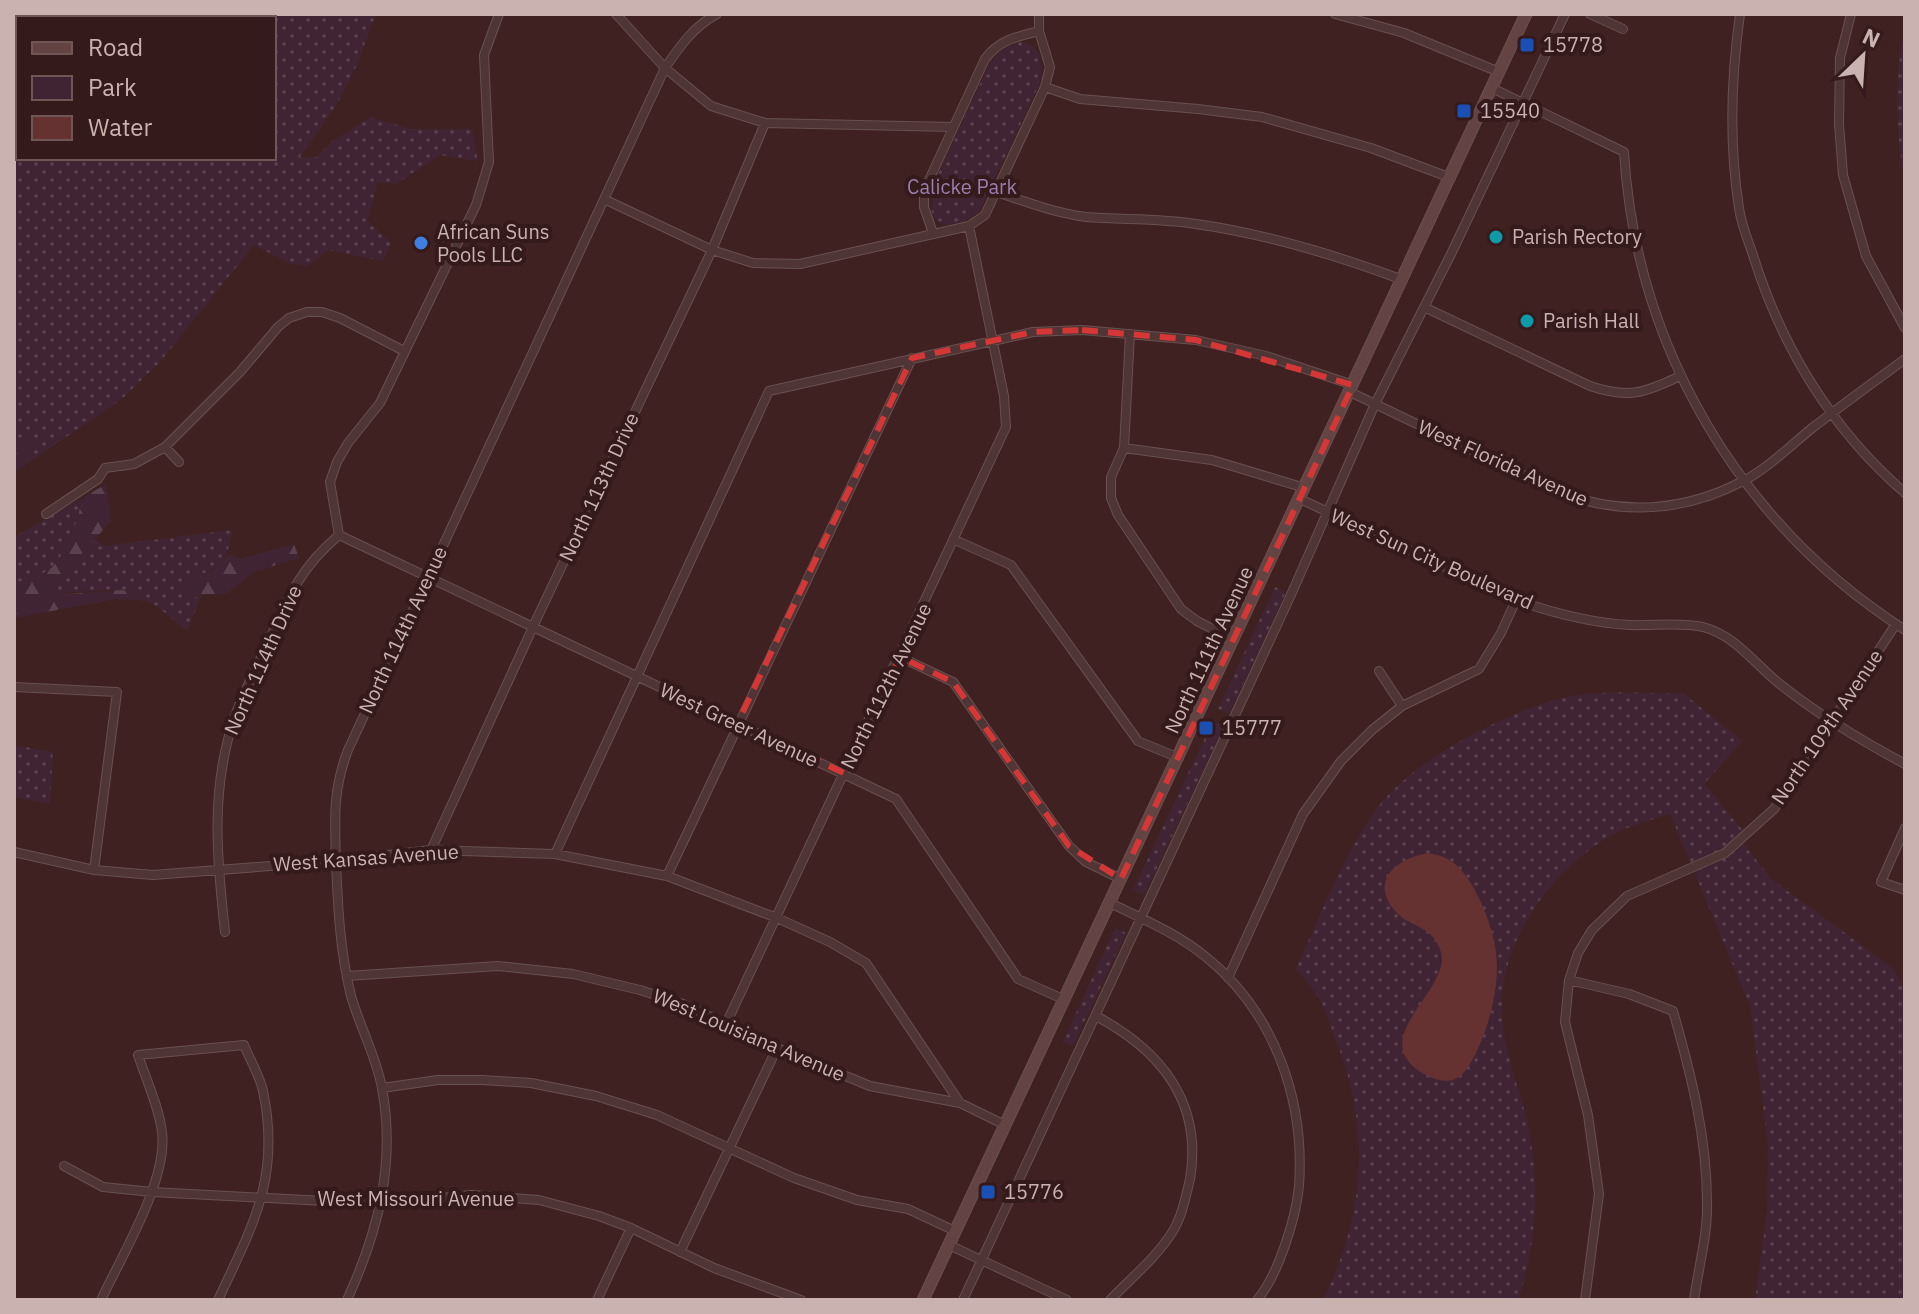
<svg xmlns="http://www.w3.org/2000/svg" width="1919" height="1314" viewBox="0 0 1919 1314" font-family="'IBM Plex Sans',sans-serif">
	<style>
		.green { fill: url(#green-dots); fill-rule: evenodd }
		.forest { fill: url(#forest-firs) }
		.water { fill: #663131 }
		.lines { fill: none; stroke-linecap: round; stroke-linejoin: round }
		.river { stroke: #663131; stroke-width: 16 }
		.street-casing { stroke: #6a5050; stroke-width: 10 }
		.secondary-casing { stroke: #6a5050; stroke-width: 13 }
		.street { stroke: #4f3535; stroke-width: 8 }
		.secondary { stroke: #634443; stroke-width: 11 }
		.marked { fill: none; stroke: #d53636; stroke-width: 6; stroke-dasharray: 16 10; stroke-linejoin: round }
		.transit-dot { fill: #1a4fb4; stroke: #341a1a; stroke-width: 3 }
		.culture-dot { fill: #0f9aa8; stroke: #341a1a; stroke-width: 3 }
		.shop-dot { fill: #3f7fe0; stroke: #341a1a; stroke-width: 3 }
		.labels { text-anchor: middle; stroke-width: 8; stroke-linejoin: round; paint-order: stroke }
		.poi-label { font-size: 20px; fill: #cab2b1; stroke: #341a1a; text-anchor: start }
		.park-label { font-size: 20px; fill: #9c7dad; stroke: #341a1a }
		.street-label { font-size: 20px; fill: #cab2b1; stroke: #341a1a }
	</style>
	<defs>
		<pattern id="green-dots" width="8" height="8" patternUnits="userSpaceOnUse" patternTransform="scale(2)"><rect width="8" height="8" fill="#412433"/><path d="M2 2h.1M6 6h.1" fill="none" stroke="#5b414e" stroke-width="1.8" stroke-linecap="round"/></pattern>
		<pattern id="forest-firs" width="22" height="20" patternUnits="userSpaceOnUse" patternTransform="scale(2)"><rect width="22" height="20" fill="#412433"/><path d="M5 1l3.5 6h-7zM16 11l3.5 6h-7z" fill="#5b414e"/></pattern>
	</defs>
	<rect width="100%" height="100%" fill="#402121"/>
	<path class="green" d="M14,14H376L356,67L337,104L300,157H317L333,141L370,117L410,129H472L478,161L440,155L396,184L378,182L367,221L391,243L383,261L328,250L307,266L289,263L254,245L160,362L123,398L34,459L31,438L14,443ZM18,18H274V158H18Z
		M1905,32V179C1895,131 1893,79 1905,32Z
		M1021,42C1042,45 1044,65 1040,83L980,210L964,222L944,225L936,220L932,212L933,185L991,61L1003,48Z
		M81,499C81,516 64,559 50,569C41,576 25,581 14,583V537Z
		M232,530C228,566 215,570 183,581L184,597H201L187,631C168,615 149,597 124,591C101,586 80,597 56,589L61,577L95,538L104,546Z
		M1275,587L1286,592L1229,714L1218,709Z
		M1683,693L1742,741L1704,784L1746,834L1741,840L1771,879L1894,969L1905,993V1300H1755L1767,1211L1768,1145L1750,1006L1670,814C1647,821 1623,827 1602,841C1547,877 1499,944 1502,1013C1503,1052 1520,1088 1528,1125C1540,1183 1537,1244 1518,1300H1323C1367,1211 1371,1124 1333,1033C1329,1021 1325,1009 1319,998C1313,988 1304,979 1296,969C1321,915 1343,854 1379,806C1415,758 1520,703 1579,695C1613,690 1649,694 1683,693Z
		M1213,721L1224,726L1144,895L1133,890Z
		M14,745L53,752L50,804L14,797Z
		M1115,928L1126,933L1073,1046L1063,1042Z"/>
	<path class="forest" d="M25,435L31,438L34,459L14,473V443Z
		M106,484L111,521L61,577L56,589L71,594L122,590L150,601L116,599L14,618V583C25,581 41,576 50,569C64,559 81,516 81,499Z
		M294,544L299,558L253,572L228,593L184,597L178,587L183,581L212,571L229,554L240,559Z"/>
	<path class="water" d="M1429,853C1437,855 1444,856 1451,861C1474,876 1493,926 1496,952C1500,985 1490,1024 1476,1053C1470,1063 1465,1076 1453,1080C1442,1083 1428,1077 1419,1071C1371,1038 1441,996 1442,959C1442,950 1436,939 1429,933C1419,925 1407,923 1398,914C1367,883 1395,858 1429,853Z"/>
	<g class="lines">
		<path class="river" d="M63,18L70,14
			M14,50L18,47"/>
		<defs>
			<path id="street" d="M616,14L665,68L711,106L765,123L953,127
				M1335,14L1404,33L1499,72
				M1590,14L1623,29
				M1740,14C1731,78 1729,144 1739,208C1741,224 1748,240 1753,255C1781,346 1832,430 1905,493
				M1851,14L1840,58L1839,124L1843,175L1866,256L1905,328
				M1045,87L1080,99L1198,109L1262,117L1371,148L1451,178
				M1492,88L1624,152C1636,348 1740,524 1905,630
				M997,192C1026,202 1055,213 1086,217C1122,220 1159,218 1196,224C1267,234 1336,255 1403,280
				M606,200L712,250L753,263L800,264L969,226L985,215L1045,87L1050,67L1039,31V14
				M933,233L924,207V191L985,59C999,40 1016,37 1039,31
				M1424,307L1590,386C1629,399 1645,393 1680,376
				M1130,334L1124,448L1111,477V498L1118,515L1181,609L1197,621L1234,640
				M1350,392L1559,492C1621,516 1684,512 1743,481C1767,469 1790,446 1811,429C1842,405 1874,382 1905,359
				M165,447L179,462
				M1124,448L1212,460L1305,488
				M1300,499L1516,600C1553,613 1590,623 1630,625C1653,626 1680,622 1703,627C1737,636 1755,665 1781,685C1819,715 1862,741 1905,764
				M46,514L98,479L105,468L134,464L165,447L240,372L278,327L289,318L307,312H322L340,318L404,351
				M339,535L896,799L1018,979L1065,1000
				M339,535L330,482L337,462L348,443L380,403L476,205L489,162L484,55L499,14
				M955,540L1011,565L1138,741L1179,758
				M900,657L953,682L1069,846L1086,862L1121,879
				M1379,671L1402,706
				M14,687L117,692L94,870
				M1905,828L1881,882L1905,890
				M431,850L538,616L712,250L765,123
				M14,852L94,870L153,875L336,861L431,850L555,854L667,876L777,918L830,942L866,963L960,1103L1005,1125
				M555,854L769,391L1033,332L1082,330L1196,340L1266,356L1353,385
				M667,876L912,358
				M1110,903C1143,919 1178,934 1206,957C1275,1013 1305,1100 1299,1186C1296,1218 1278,1276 1257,1300
				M225,932C217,860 210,790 234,719C243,693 257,667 269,641C289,596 300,568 339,535
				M347,976L498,966L573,974L640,990L683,1004L777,1048L870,1086L960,1103
				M1228,978L1303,814L1341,761L1372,730L1402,706L1479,669L1501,633L1516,600
				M1569,980L1629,994L1673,1011C1691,1074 1707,1137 1707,1203C1708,1234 1698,1269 1694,1300
				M1096,1016C1160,1050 1203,1102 1190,1179C1186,1196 1182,1216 1173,1231C1157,1257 1131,1278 1110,1300
				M726,1024L1006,427L1004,396L969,226
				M382,1088L438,1080H482L531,1083L596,1096L657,1115L794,1178L857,1200L908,1209L955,1231
				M64,1166L103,1187L152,1192L381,1204L471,1195L539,1200L599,1216L631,1228L714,1268L801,1300
				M949,1245L1067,1300
				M680,1252L777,1048
				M101,1300C122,1255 168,1180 162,1132C159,1107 146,1079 138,1055L244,1045C250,1060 260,1076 263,1091C281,1177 253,1225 218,1300
				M347,1300C378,1232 396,1164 382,1088C376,1056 360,1027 351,996C340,951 338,909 336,863C335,820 332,792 348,750L665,68C680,46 694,26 717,14
				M597,1300L631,1228
				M963,1300L1290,597L1375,404L1452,252L1565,14
				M1585,1300L1599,1194L1588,1115L1565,1022L1569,980L1578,953L1592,930L1627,896L1725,853L1774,809L1896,624"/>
			<path id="secondary" d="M923,1300L1526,14"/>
		</defs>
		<use href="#street" class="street-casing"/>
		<use href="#secondary" class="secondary-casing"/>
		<use href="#street" class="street"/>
		<use href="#secondary" class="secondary"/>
	</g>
	<path class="marked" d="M1082,330L1196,340L1353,385L1121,879L1069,846L953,682L900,657L844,773L737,724L912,358L1033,332Z"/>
	<g class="transit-dot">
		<rect x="1519" y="37" width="16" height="16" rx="4"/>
		<rect x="1456" y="103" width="16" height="16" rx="4"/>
		<rect x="1198" y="720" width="16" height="16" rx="4"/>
		<rect x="980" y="1184" width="16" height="16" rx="4"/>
	</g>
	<g class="culture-dot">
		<circle cx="1496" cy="237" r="8"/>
		<circle cx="1527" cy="321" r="8"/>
	</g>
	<circle class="shop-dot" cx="421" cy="243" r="8"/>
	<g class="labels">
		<g class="poi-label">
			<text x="1543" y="52">15778</text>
			<text x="1480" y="118">15540</text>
			<text x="437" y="239">African Suns<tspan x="437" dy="23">Pools LLC</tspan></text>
			<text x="1512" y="244">Parish Rectory</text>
			<text x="1543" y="328">Parish Hall</text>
			<text x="1222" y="735">15777</text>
			<text x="1004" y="1199">15776</text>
		</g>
		<g class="park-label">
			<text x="962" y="194">Calicke Park</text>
		</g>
		<g class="street-label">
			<text transform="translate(1503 463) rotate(24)" y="7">West Florida Avenue</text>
			<text transform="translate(599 487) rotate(-65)" y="7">North 113th Drive</text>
			<text transform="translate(1432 559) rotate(24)" y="7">West Sun City Boulevard</text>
			<text transform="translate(403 630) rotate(-65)" y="7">North 114th Avenue</text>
			<text transform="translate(1209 650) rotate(-65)" y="7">North 111th Avenue</text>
			<text transform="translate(263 660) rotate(-66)" y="7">North 114th Drive</text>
			<text transform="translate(886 686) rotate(-64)" y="7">North 112th Avenue</text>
			<text transform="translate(739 725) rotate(25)" y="7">West Greer Avenue</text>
			<text transform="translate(1827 727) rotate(-56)" y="7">North 109th Avenue</text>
			<text transform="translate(366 858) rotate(-4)" y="7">West Kansas Avenue</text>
			<text transform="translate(749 1035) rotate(23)" y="7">West Louisiana Avenue</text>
			<text x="416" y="1206">West Missouri Avenue</text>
		</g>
	</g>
	<rect width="1919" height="1314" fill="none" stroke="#cab2b1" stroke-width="32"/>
	<rect x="16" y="16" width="260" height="144" fill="#341a1a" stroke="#705756" stroke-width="2"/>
	<rect x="32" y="42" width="40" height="12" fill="#634443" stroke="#705756" stroke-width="2"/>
	<text x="88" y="56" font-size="24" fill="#cab2b1">Road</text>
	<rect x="32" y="76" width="40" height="24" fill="#412433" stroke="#705756" stroke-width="2"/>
	<text x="88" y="96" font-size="24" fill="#cab2b1">Park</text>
	<rect x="32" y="116" width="40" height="24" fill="#663131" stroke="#705756" stroke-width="2"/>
	<text x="88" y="136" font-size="24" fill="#cab2b1">Water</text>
	<g transform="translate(1863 56) rotate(25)" stroke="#341a1a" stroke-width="6" paint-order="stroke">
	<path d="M0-6L14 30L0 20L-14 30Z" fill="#cab2b1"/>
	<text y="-12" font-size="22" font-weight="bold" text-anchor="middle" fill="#cab2b1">N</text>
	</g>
</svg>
